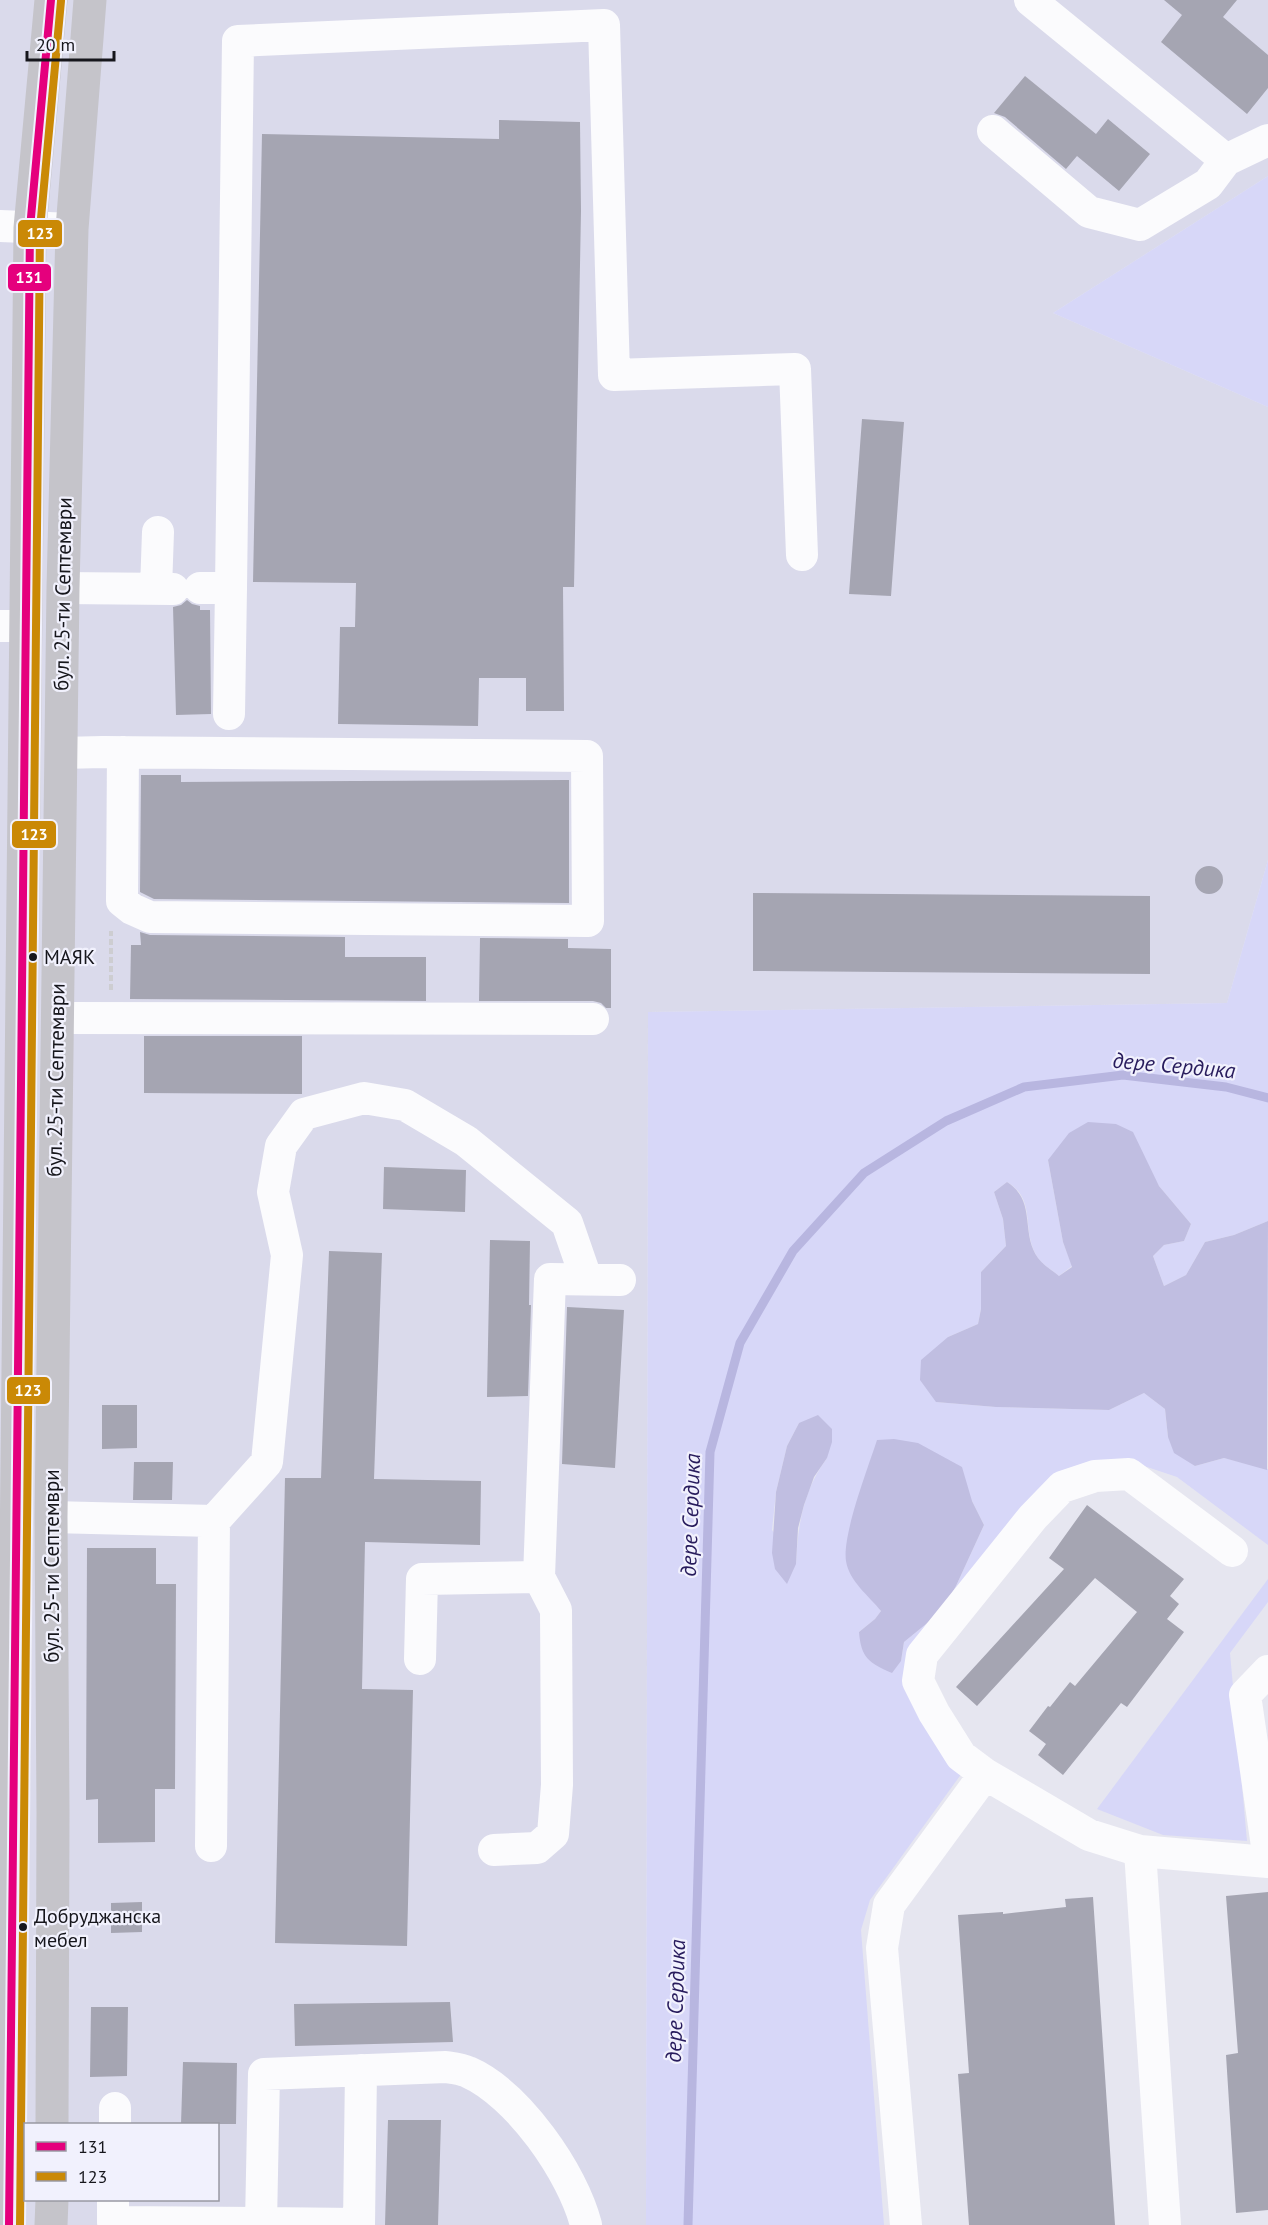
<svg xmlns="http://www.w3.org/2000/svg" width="1268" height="2225" viewBox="0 0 1268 2225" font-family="'PT Sans',sans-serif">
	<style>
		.built { fill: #dadaeb; fill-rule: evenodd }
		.green { fill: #d7d7f8; fill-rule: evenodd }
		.forest { fill: #c0bee1 }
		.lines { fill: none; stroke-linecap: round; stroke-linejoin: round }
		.stream { stroke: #b8b6e0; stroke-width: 9 }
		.building { fill: #a5a5b2 }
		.path { stroke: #cdcdd1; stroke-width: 4; stroke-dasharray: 6 3; stroke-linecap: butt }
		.minor { stroke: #fbfbfd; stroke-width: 32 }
		.major { stroke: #c5c4ca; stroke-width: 33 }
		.bus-1-casing { stroke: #f1f1fd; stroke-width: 12 }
		.bus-2-casing { stroke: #f1f1fd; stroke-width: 12 }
		.bus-1 { stroke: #e5007d; stroke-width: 8 }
		.bus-2 { stroke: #ca8906; stroke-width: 8 }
		.bus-dot { fill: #16161c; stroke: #f1f1fd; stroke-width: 2 }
		.labels { text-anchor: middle; stroke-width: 4.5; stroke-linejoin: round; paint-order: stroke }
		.bus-label { font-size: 20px; fill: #16161c; stroke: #f1f1fd; text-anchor: start }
		.street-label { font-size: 21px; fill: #16161c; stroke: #f1f1fd }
		.water-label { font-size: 22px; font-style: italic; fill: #281c5d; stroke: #f1f1fd }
		.line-badge { stroke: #f1f1fd; stroke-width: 2 }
		.badge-label { font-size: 16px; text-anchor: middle; font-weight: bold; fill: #fff }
	</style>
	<rect width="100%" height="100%" fill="#e6e6f0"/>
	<path class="built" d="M0,0H1268V176L1053,313L1268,407V860L1227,1003L648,1012L646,2225H0ZM26,2124H218V2200H26Z"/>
	<path class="green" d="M1268,176V407L1053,313Z
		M1268,860V1221L1234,1235L1205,1242L1186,1275L1164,1286L1153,1256L1164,1245L1184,1241L1191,1224L1159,1186L1148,1167L1048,1160L1063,1242L1072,1266L1059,1276C1053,1271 1043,1265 1038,1258C1020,1232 1038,1200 1007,1182L994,1192L1003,1219L1006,1246L981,1272V1309L978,1324L948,1337L936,1402L996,1407L1109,1410L1144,1393L1165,1409L1168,1437L1195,1466L1224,1458L1268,1469V1545L1177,1477L1138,1464L1103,1463L911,1660L962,1773L870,1900L861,1930L884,2225H646L648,1012L1227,1003ZM799,1423L827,1458C803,1491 798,1524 796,1564L772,1530L776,1492L787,1446ZM972,1501L984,1525L956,1586L942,1611L904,1642L901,1661L859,1632L875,1619L881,1611L870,1597Z
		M1268,1579V1602L1230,1653L1247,1841L1163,1835L1097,1809Z"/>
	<path class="forest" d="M1088,1122L1116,1124L1133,1132L1159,1186L1191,1224L1184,1241L1164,1245L1153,1256L1164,1286L1186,1275L1205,1242L1234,1235L1268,1221L1267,1470L1224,1458L1195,1466L1174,1453L1168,1437L1165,1409L1144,1393L1109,1410L996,1407L936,1402L920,1380L921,1360L948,1337L978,1324L981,1309V1272L1006,1246L1003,1219L994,1192L1007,1182C1037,1201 1020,1232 1038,1258C1043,1265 1053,1271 1059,1276L1072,1267L1063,1242L1048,1160L1069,1133Z
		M818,1415L832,1429V1442L827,1458L814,1477L804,1505L798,1528L796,1564L787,1584L775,1569L772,1553L776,1492L787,1446L799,1423Z
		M894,1439L918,1443L962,1467L972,1501L984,1525L956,1586L942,1611L904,1642L901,1661L892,1673C869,1663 861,1658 859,1632L875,1619L881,1611C869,1596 849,1581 846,1561C842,1535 868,1468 877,1440Z"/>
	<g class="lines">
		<path class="stream" d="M688,2225L710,1452L740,1343L793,1251L864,1173L946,1121L1024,1087L1123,1075L1226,1087L1268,1098"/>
	</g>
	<path class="building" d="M1164,0H1237L1223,17L1268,55V88L1247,114L1161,42L1182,15Z
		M1025,76L1096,134L1108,119L1150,154L1119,191L1077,156L1066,169L1005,117L994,113Z
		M499,120L580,122L581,211L574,587H563L564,711H526V678H479L478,726L338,724L340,627H355L356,583L253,582L262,134L499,139Z
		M862,419L904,422L891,596L849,594Z
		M187,600L192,604L200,606V610H210L211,714L176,715L173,607L181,605Z
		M141,775H181V782L569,780V903L154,899L140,892Z
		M1195 880a14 14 0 1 1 28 0a14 14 0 1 1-28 0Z
		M753,893L1150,896V974L753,971Z
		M140,932L150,935L345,937V957H426V1001L130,999L131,945H141Z
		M480,938L568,939V948L611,949V1008H606L601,1003L593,1001H479Z
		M144,1036H302V1094L144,1093Z
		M384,1167L466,1170L465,1212L383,1209Z
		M490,1240L530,1241L529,1305H531L528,1396L487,1397Z
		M329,1251L382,1253L374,1479L481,1481L480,1545L365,1542L362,1689L413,1690L407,1946L275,1943L285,1478H321Z
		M567,1307L624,1310L615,1468L562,1464Z
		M102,1405H137V1448L102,1449Z
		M134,1462H173L172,1500H133Z
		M1087,1505L1184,1579L1170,1596L1179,1604L1167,1619L1184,1632L1127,1707L1121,1703L1063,1775L1038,1755L1046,1744L1029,1731L1048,1706L1050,1707L1070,1682L1075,1686L1137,1612L1095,1578L977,1706L956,1687L1064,1569L1049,1558Z
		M87,1548H156V1584H176L175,1789H155V1842L98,1843V1799L86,1800Z
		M1268,1892V2210L1236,2213L1226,2055L1238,2053L1226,1896Z
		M1093,1897L1115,2225H969L958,2074L969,2073L958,1915L1003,1912V1914L1066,1907L1065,1899Z
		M142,1902V1932L111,1933V1903Z
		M450,2002L453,2042L295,2046L294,2004Z
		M91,2007H128L127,2076L90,2077Z
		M183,2062L237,2063L236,2124H181Z
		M388,2120H441L438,2225H385Z"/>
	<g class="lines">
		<path class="path" d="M111,990V931"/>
		<path class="minor" d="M1030,0L1226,160L1268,140
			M993,131L1089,212L1140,225L1208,184L1226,160
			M0,226L72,229
			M63,588L173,589
			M200,588H231L238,41L604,25L614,375L795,369L802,555
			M156,589L158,532
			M0,626H26
			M229,714L231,588
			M61,753L103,752L587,756L588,921L150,917L132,909L122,901L123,752
			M57,1018L593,1019
			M51,1517L214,1521L211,1846
			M214,1521L267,1462L287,1255L273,1192L281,1146L304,1114L364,1098L405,1105L466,1141L567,1223L586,1278
			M1232,1551L1129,1474L1095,1476L1062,1487L1033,1517L922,1655L918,1681L934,1713L961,1756L985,1774L1089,1835L1140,1851L1268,1862
			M539,1577L550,1279L620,1280
			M420,1659L422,1579L539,1577L556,1610L557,1785L553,1834L537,1848L494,1850
			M1268,1671L1245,1695L1268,1853
			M1140,1851L1165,2225
			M115,2124V2108
			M113,2200V2222L261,2223L264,2074L446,2067C453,2068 462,2069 468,2072C518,2094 573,2173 586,2225
			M261,2223L359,2224L361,2070
			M906,2225L882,1948L889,1905L985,1774"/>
		<path class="major" d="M52,2124L53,1812L51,1517L63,588L72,229L90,0
			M9,2225L30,228L51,0
			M51,2225L52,2200"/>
		<defs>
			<path id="bus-1" d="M9,2225L30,228L51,0"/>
			<path id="bus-2" d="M20,2225L40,229L61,1"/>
		</defs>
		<use href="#bus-1" class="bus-1-casing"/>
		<use href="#bus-2" class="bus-2-casing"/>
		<use href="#bus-1" class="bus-1"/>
		<use href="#bus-2" class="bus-2"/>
	</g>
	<g class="bus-dot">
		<circle cx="33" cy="957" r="5"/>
		<circle cx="23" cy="1927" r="5"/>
	</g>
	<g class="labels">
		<g class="bus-label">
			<text x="44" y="964">МАЯК</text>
			<text x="34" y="1923">Добруджанска<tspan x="34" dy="24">мебел</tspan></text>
		</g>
		<g class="street-label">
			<text transform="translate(63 594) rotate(-89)" y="7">бул. 25-ти Септември</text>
			<text transform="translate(56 1080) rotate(-89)" y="7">бул. 25-ти Септември</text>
			<text transform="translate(52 1566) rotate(-90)" y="7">бул. 25-ти Септември</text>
		</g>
		<g class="water-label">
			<text transform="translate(1174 1065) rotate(5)" y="8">дере Сердика</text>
			<text transform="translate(690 1515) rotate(-88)" y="8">дере Сердика</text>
			<text transform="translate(675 2001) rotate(-88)" y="8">дере Сердика</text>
		</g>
	</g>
	<g class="line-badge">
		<rect x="17" y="219" width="46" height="29" rx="6" fill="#ca8906"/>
		<rect x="7" y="263" width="45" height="29" rx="6" fill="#e5007d"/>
		<rect x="11" y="820" width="46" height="29" rx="6" fill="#ca8906"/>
		<rect x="6" y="1376" width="45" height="29" rx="6" fill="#ca8906"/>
	</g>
	<g class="badge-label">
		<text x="40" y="239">123</text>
		<text x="29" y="283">131</text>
		<text x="34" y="840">123</text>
		<text x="28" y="1396">123</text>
	</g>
	<rect x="24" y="2123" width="195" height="78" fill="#f1f1fd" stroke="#9999a3" stroke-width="1.5"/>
	<rect x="36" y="2142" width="30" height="9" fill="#e5007d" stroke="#9999a3" stroke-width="1.5"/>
	<text x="78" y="2153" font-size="18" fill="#16161c">131</text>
	<rect x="36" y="2172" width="30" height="9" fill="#ca8906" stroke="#9999a3" stroke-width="1.5"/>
	<text x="78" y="2183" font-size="18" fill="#16161c">123</text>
	<path d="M27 51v9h87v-9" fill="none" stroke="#16161c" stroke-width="3"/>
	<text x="36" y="51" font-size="18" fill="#16161c" stroke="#f1f1fd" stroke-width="4.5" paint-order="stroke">20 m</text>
</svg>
